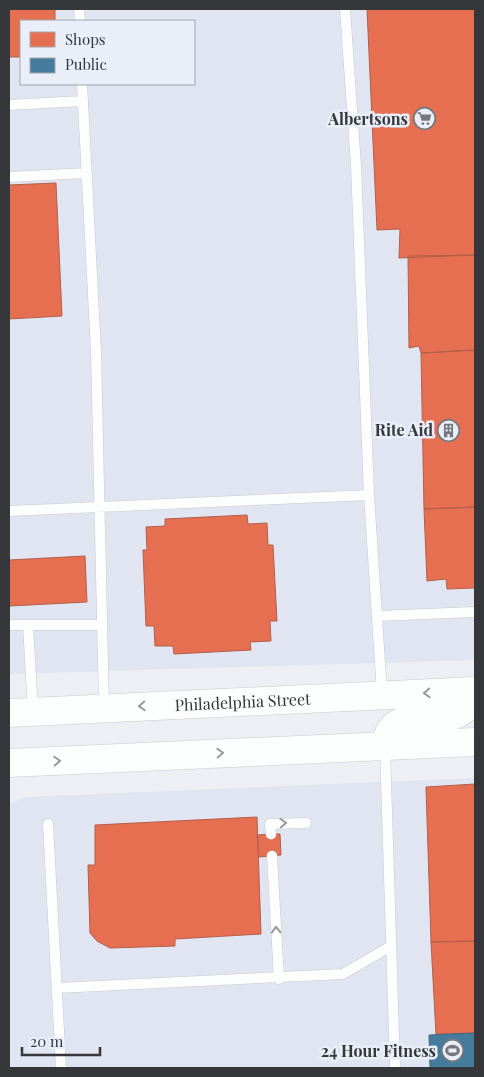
<svg xmlns="http://www.w3.org/2000/svg" width="484" height="1077" viewBox="0 0 484 1077" font-family="'Playfair Display',serif">
	<style>
		.built { fill: #e0e5f1; fill-rule: evenodd }
		.shops { fill: #e76f51; stroke: #b25e4a }
		.public { fill: #457b9d; stroke: #406780 }
		.lines { fill: none; stroke-linecap: round; stroke-linejoin: round }
		.lane-casing { stroke: #c9cace; stroke-width: 11 }
		.secondary-casing { stroke: #c9cace; stroke-width: 29 }
		.lane { stroke: #fcfdfd; stroke-width: 10 }
		.secondary { stroke: #fcfdfd; stroke-width: 28 }
		.oneway { stroke: #989a9c }
		.labels { text-anchor: middle; stroke-width: 5; stroke-linejoin: round; paint-order: stroke }
		.poi-label { font-size: 16px; font-weight: bold; fill: #35373b; stroke: #eaeef8; text-anchor: end }
		.street-label { font-size: 16px; fill: #35373b; stroke: #eaeef8 }
	</style>
	<rect width="100%" height="100%" fill="#eeeff4"/>
	<path class="built" d="M9,9H475V660L9,674ZM21,21H194V84H21Z
		M475,778V1068H9V804L26,797Z"/>
	<path class="shops" d="M9,9H55V21H21V57H9Z
		M367,9H475V255L399,258L400,229L377,230Z
		M56,183L62,316L9,319V185Z
		M475,255V350L421,353L419,346L409,348L408,256Z
		M475,350V507L424,509L421,353Z
		M475,507V588L447,589L446,579L427,581L424,509Z
		M247,515L248,524L267,523L268,545H273L277,621H270L271,641L250,642L251,650L174,654L173,646H155L154,626H146L143,550H147L146,527L165,526V519Z
		M85,556L87,602L9,606V560Z
		M475,784V941L431,942L426,787Z
		M257,817L261,934L175,939V946L110,948L97,941L90,933L88,865H95V825Z
		M271,834H280L281,855L259,857L257,835Z
		M475,941V1033L436,1034L431,942Z"/>
	<path class="public" d="M475,1033V1068H430L429,1035Z"/>
	<g class="lines">
		<defs>
			<path id="lane" d="M79,9L80,21
				M345,9L356,166L369,495L382,694
				M82,84L96,352L104,707
				M9,105L83,101
				M9,177L87,173
				M9,511L369,495
				M377,616L475,612
				M9,625H101
				M28,625L33,711
				M385,747L395,1068
				M48,824L61,1068
				M271,834L270,824L306,823
				M272,856L279,979
				M57,988L343,974L391,946"/>
			<g id="secondary">
				<path id="s1" d="M9,713L475,691"/>
				<path d="M385,746C391,708 426,723 452,716C460,714 468,706 475,702"/>
				<path d="M9,763L475,742"/>
			</g>
		</defs>
		<use href="#lane" class="lane-casing"/>
		<use href="#secondary" class="secondary-casing"/>
		<use href="#lane" class="lane"/>
		<use href="#secondary" class="secondary"/>
	</g>
	<defs><path id="oneway-chevron" d="M-2-3.5L2.5 0L-2 3.5" fill="none" stroke-width="1.6" stroke-linecap="round" stroke-linejoin="round" transform="scale(1.25)"/></defs>
	<g class="oneway">
		<use href="#oneway-chevron" transform="translate(427 693) rotate(177)"/>
		<use href="#oneway-chevron" transform="translate(142 706) rotate(177)"/>
		<use href="#oneway-chevron" transform="translate(220 753) rotate(-3)"/>
		<use href="#oneway-chevron" transform="translate(57 761) rotate(-3)"/>
		<use href="#oneway-chevron" transform="translate(283 823) rotate(-2)"/>
		<use href="#oneway-chevron" transform="translate(276 930) rotate(-93)"/>
	</g>
	<defs>
		<symbol id="supermarket-ring" viewBox="-11 -11 22 22"><circle r="9.5" fill="#eaeef8" stroke="#76777c" stroke-width="1.5"/><path d="M-6-5.5h2.5l.6 2H6L4.5 2H-2.5L-4.4-4H-6ZM-1.5 3.2a1.3 1.3 0 1 0 .1 0ZM3 3.2a1.3 1.3 0 1 0 .1 0Z" fill="#76777c"/></symbol>
		<symbol id="building-ring" viewBox="-11 -11 22 22"><circle r="9.5" fill="#eaeef8" stroke="#76777c" stroke-width="1.5"/><path d="M-4-6H4V6H1V3H-1V6H-4ZM-2.5-4.3h1.7v1.8h-1.7ZM.8-4.3h1.7v1.8H.8ZM-2.5-1h1.7V.8h-1.7ZM.8-1h1.7V.8H.8Z" fill="#76777c"/></symbol>
		<symbol id="stadium-ring" viewBox="-11 -11 22 22"><circle r="9.5" fill="#eaeef8" stroke="#76777c" stroke-width="1.5"/><path d="M0-5a6.5 5 0 1 0 0 10a6.5 5 0 1 0 0-10ZM-3.5-1.8h7v3.6h-7Z" fill="#76777c"/></symbol>
	</defs>
	<g fill-rule="evenodd">
		<use href="#supermarket-ring" x="412" y="106" width="25" height="25"/>
		<use href="#building-ring" x="436" y="418" width="25" height="25"/>
		<use href="#stadium-ring" x="440" y="1038" width="25" height="25"/>
	</g>
	<g class="labels">
		<g class="poi-label">
			<text x="408" y="125">Albertsons</text>
			<text x="433" y="436">Rite Aid</text>
			<text x="436" y="1057">24 Hour Fitness</text>
		</g>
		<g class="street-label">
			<text dy="6" stroke="none"><textPath href="#s1" startOffset="234">Philadelphia Street</textPath></text>
		</g>
	</g>
	<rect width="484" height="1077" fill="none" stroke="#35373b" stroke-width="20"/>
	<rect x="20" y="20" width="175" height="65" fill="#eaeef8" stroke="#a2a5ac"/>
	<rect x="30" y="32" width="25" height="15" fill="#e76f51" stroke="#a2a5ac"/>
	<text x="65" y="45" font-size="15" fill="#35373b">Shops</text>
	<rect x="30" y="58" width="25" height="15" fill="#457b9d" stroke="#a2a5ac"/>
	<text x="65" y="70" font-size="15" fill="#35373b">Public</text>
	<path d="M22 1047v8h78v-8" fill="none" stroke="#35373b" stroke-width="2.5"/>
	<text x="30" y="1047" font-size="15" fill="#35373b" stroke="#eaeef8" stroke-width="4" paint-order="stroke">20 m</text>
</svg>
